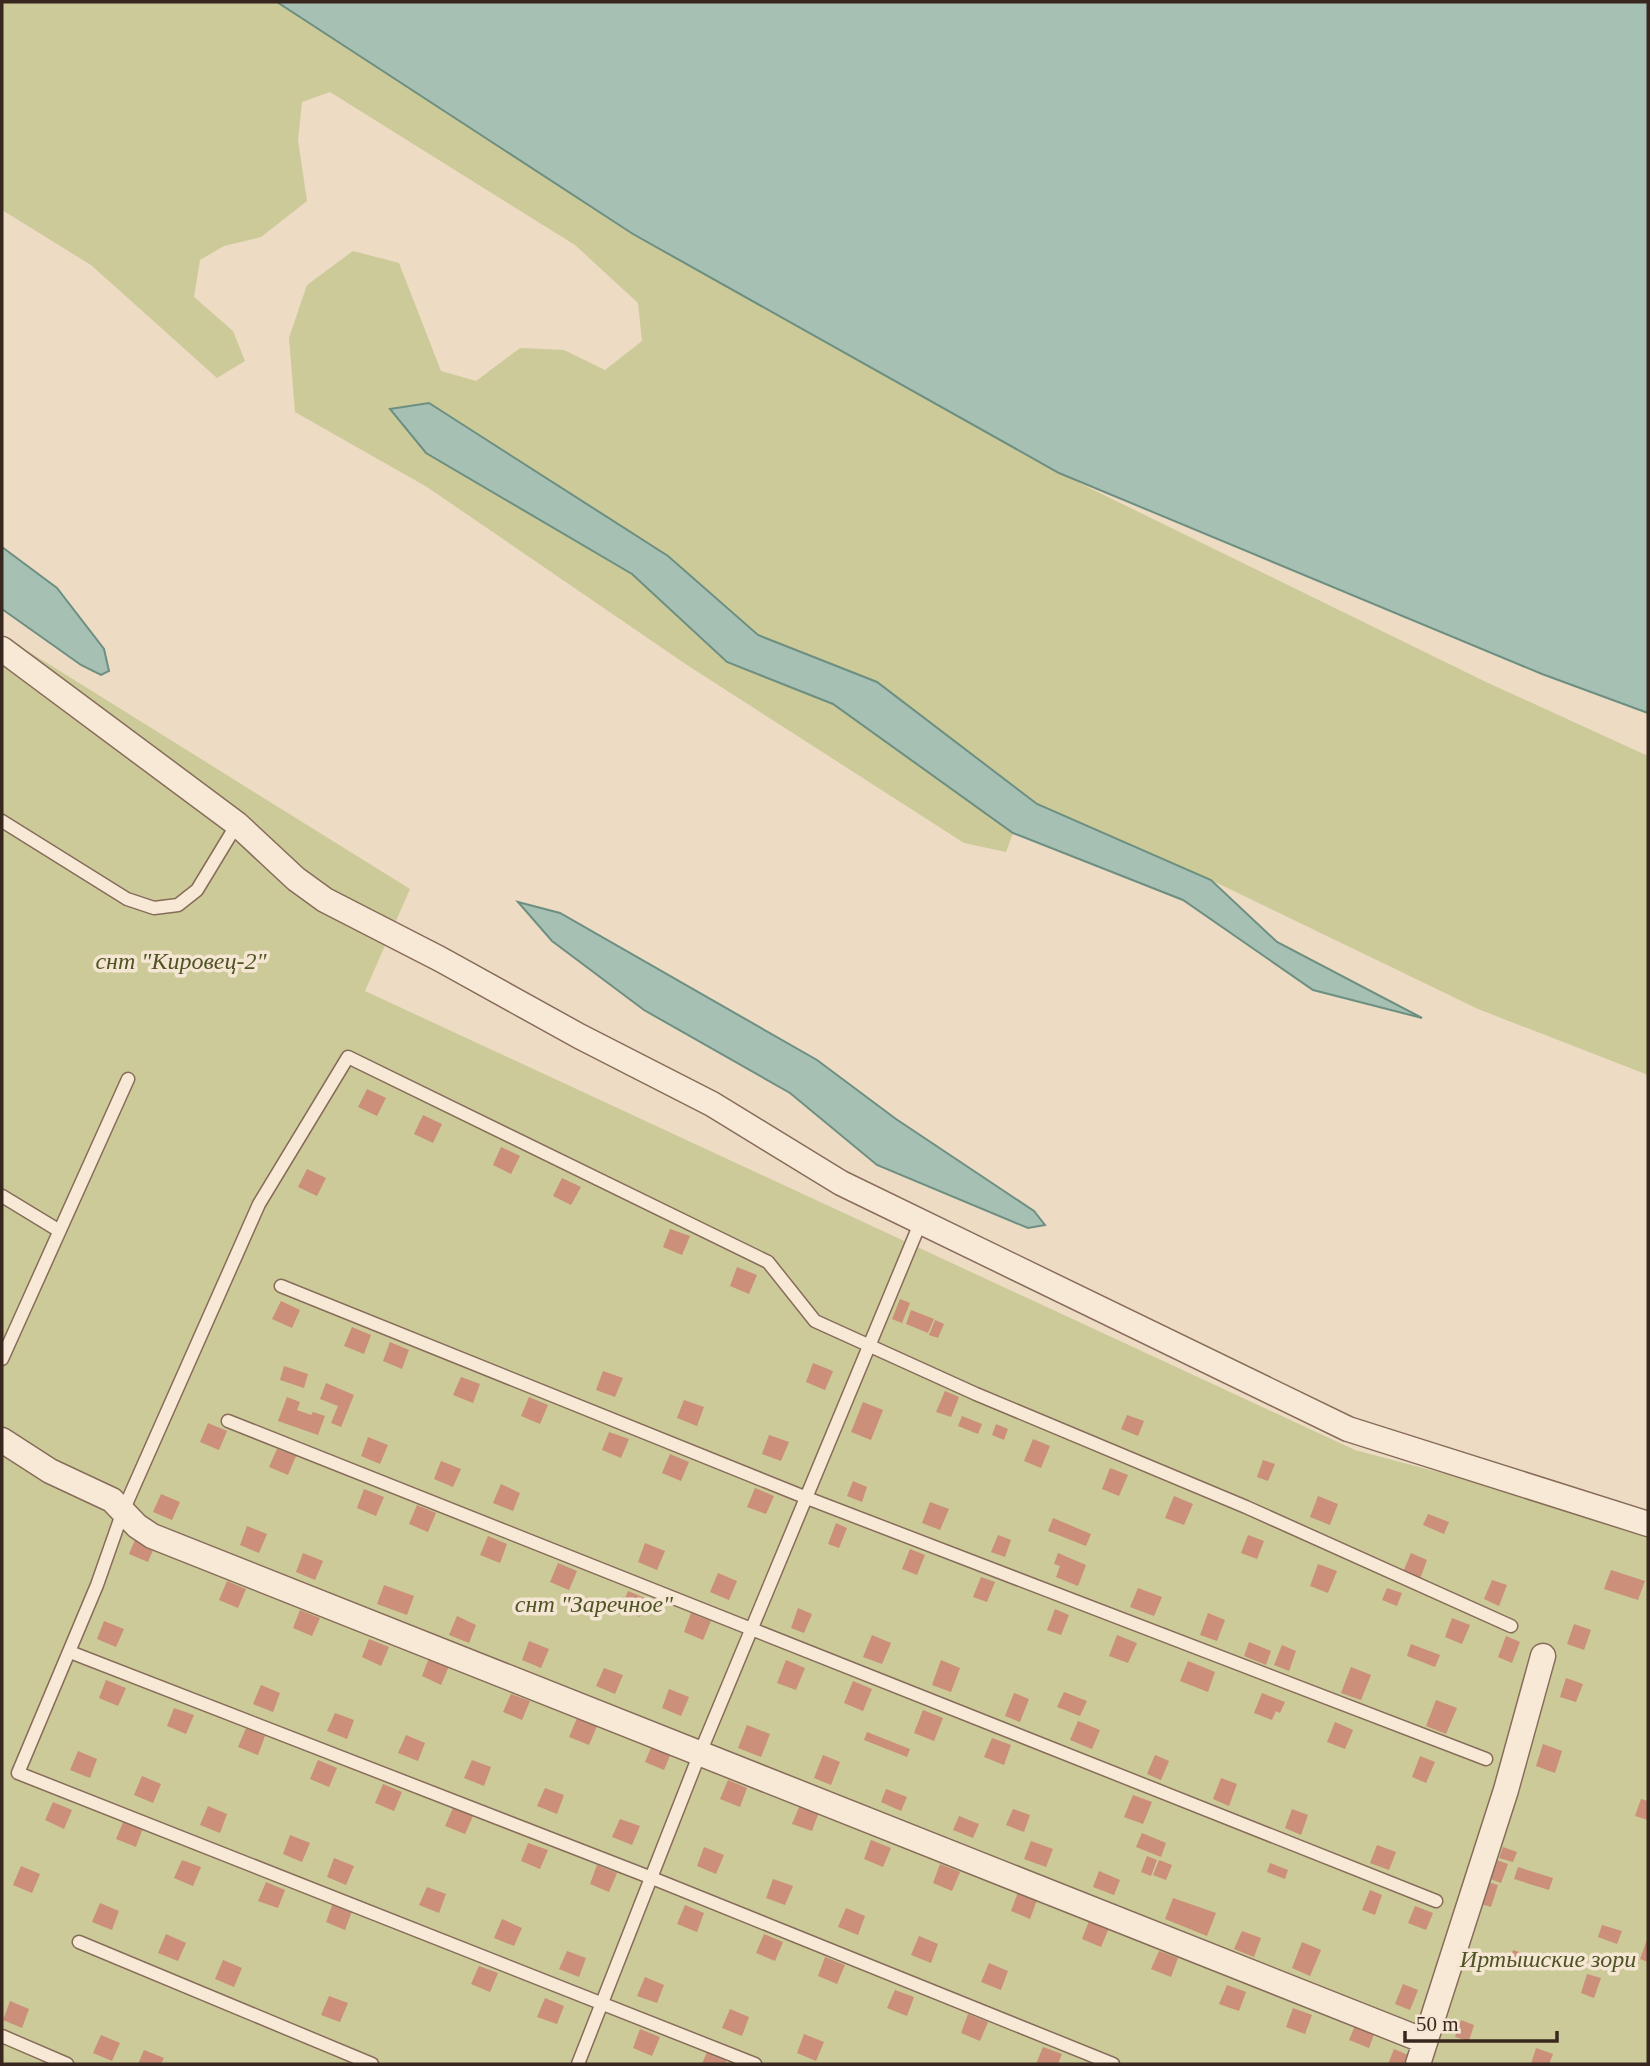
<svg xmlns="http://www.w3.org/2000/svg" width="1650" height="2066" viewBox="0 0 1650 2066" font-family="Georgia,serif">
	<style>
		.green { fill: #cbca98 }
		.water { fill: #a6c1b4; stroke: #6d8f81; stroke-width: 2 }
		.building { fill: #cb8f7a }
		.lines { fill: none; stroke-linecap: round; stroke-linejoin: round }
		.lane-casing { stroke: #886c5a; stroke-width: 15 }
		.street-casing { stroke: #886c5a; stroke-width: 27 }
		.lane { stroke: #f8e9d7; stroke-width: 12 }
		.street { stroke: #f8e9d7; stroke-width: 24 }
		.labels { text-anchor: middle; stroke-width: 7; stroke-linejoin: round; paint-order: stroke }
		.park-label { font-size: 24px; font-style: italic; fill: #4f5425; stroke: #f5e6d3 }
	</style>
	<rect width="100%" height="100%" fill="#eddbc4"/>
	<path class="green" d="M2,2H277L633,234L1059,473L1486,682L1648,756V1075L1478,1009L1211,880L1037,804L877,682L758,635L668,556L391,409L426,453L632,574L727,662L833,704L1013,833L1006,852L964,843L687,665L427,487L295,412L289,338L307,285L353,251L399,263L441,371L476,381L520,348L564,350L605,370L642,341L638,303L575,245L330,92L302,102L298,140L307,201L261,237L224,246L200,260L194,297L233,331L245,361L217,378L91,265L2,210Z
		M2,635L410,889L365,991L1355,1450L1574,1508L1648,1535V2064H2Z"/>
	<path class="water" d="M277,2H1648V713L1542,674L1059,473L633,234Z
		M429,403L668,556L758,635L877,682L1037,804L1211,880L1277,942L1422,1018L1313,990L1183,900L1013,833L833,704L727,662L632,574L426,453L390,409Z
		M2,547L57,588L104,649L109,671L101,675L81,665L2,609Z
		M518,902L560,913L817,1060L896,1119L1034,1211L1045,1225L1028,1228L877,1165L790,1093L644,1010L552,941Z"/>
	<path class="building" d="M367,1089L386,1098L377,1116L358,1107Z
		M423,1115L442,1124L433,1143L414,1134Z
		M501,1147L520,1156L511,1174L493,1165Z
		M307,1169L326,1178L317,1196L298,1187Z
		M562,1178L581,1187L571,1205L553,1196Z
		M670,1229L690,1236L682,1255L663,1247Z
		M737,1267L757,1275L749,1294L730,1286Z
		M900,1299L910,1303L902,1323L892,1319Z
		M281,1301L300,1310L292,1328L272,1319Z
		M911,1310L934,1319L928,1333L906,1324Z
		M935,1320L944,1324L938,1338L929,1335Z
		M352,1327L371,1335L364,1354L344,1346Z
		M390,1342L409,1350L402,1369L383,1361Z
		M813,1363L833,1371L825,1390L806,1382Z
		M284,1366L308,1374L304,1388L280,1380Z
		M603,1371L623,1378L615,1397L596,1390Z
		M461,1377L480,1384L473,1403L453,1395Z
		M326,1383L354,1395L341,1427L331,1423L338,1406L320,1399Z
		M945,1391L959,1397L951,1417L936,1412Z
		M287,1397L300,1402L297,1410L311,1415L313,1412L325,1416L318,1435L278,1421Z
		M529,1397L548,1405L540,1424L521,1416Z
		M684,1400L704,1407L697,1426L677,1418Z
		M863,1402L883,1410L871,1440L851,1432Z
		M1127,1415L1144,1421L1138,1436L1121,1429Z
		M962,1416L982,1424L978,1434L958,1426Z
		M208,1423L227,1431L219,1450L200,1442Z
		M996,1424L1008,1429L1004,1440L992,1435Z
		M609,1432L629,1439L621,1458L602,1450Z
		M769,1435L789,1442L781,1461L762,1454Z
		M368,1437L388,1445L380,1464L361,1456Z
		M1033,1439L1050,1446L1041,1468L1024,1461Z
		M277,1449L296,1456L288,1475L269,1467Z
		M670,1454L689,1462L681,1481L662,1473Z
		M1263,1460L1275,1464L1268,1481L1257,1477Z
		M441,1461L461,1469L453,1487L434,1479Z
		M1110,1468L1128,1475L1119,1496L1102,1489Z
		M853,1481L867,1487L862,1502L847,1496Z
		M501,1484L520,1493L513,1511L493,1503Z
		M755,1488L774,1496L766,1514L747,1507Z
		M364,1489L384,1497L376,1516L357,1508Z
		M161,1494L180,1502L172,1520L153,1512Z
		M1174,1496L1193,1504L1184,1525L1165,1518Z
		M1318,1496L1338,1504L1330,1525L1310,1517Z
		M930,1502L949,1509L940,1530L922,1523Z
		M417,1505L436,1513L428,1532L409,1524Z
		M1428,1514L1449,1522L1444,1534L1423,1525Z
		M1053,1518L1091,1534L1086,1546L1048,1531Z
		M836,1523L847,1528L839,1548L828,1544Z
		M247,1526L267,1534L259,1553L240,1545Z
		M137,1535L156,1543L148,1562L129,1554Z
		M998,1535L1011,1540L1005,1557L991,1552Z
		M1248,1535L1264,1541L1257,1559L1241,1553Z
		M488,1536L507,1544L500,1563L480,1555Z
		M645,1543L665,1551L657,1570L638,1562Z
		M910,1549L925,1555L917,1575L902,1569Z
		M303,1553L323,1561L315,1580L296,1572Z
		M1058,1553L1086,1565L1078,1586L1056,1577L1060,1566L1054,1564Z
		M1411,1553L1427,1560L1420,1579L1403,1572Z
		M558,1563L577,1571L569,1590L550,1582Z
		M1318,1564L1337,1571L1328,1593L1310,1586Z
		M1611,1570L1645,1581L1638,1600L1604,1589Z
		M718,1573L737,1581L729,1600L710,1592Z
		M981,1577L995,1582L987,1602L973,1597Z
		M1492,1580L1507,1585L1499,1606L1484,1599Z
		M227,1581L246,1589L238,1608L219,1600Z
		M384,1585L414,1596L407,1615L377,1604Z
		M1138,1588L1162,1597L1154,1616L1130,1607Z
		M1387,1588L1402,1593L1397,1606L1382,1600Z
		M628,1591L647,1599L640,1617L620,1610Z
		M798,1608L812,1614L804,1633L791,1628Z
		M1055,1609L1069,1615L1061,1635L1047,1630Z
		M300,1610L320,1618L312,1636L293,1628Z
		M691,1613L711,1621L703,1640L684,1632Z
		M1208,1613L1225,1620L1217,1641L1200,1635Z
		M457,1616L476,1625L469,1643L449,1635Z
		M1452,1618L1470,1625L1462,1644L1445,1637Z
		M104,1621L124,1629L116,1647L97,1639Z
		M1574,1624L1591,1630L1584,1650L1567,1644Z
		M872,1635L891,1643L882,1664L863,1657Z
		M1117,1635L1137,1643L1128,1663L1109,1656Z
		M1506,1636L1520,1642L1512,1663L1498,1657Z
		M369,1639L389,1647L381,1666L362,1657Z
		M529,1641L549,1649L541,1668L522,1660Z
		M1249,1642L1271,1651L1266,1665L1244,1656Z
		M1411,1644L1440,1655L1435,1667L1407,1656Z
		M1282,1645L1296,1651L1289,1671L1274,1665Z
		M429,1658L449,1666L441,1685L422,1676Z
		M786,1660L805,1668L796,1690L777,1683Z
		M941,1660L960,1668L951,1692L932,1685Z
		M1188,1661L1215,1672L1208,1692L1180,1681Z
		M1351,1667L1371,1675L1361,1700L1341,1693Z
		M604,1668L623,1675L615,1694L596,1686Z
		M1566,1678L1583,1684L1576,1702L1560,1697Z
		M106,1680L126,1688L118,1706L99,1698Z
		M853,1681L872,1689L863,1711L844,1703Z
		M261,1685L280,1693L273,1712L253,1704Z
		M669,1689L689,1697L681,1716L662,1708Z
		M1064,1692L1087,1701L1080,1716L1057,1707Z
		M1014,1693L1029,1699L1020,1722L1005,1716Z
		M1262,1693L1285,1702L1280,1713L1276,1711L1272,1720L1254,1713Z
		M511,1694L530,1701L522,1720L503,1712Z
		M1436,1700L1457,1708L1446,1734L1426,1726Z
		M174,1708L194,1715L186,1734L167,1726Z
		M923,1710L943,1718L934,1741L914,1733Z
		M335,1713L354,1720L347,1739L327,1731Z
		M577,1718L597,1726L589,1745L569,1737Z
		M1078,1721L1100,1730L1092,1749L1070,1740Z
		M1335,1722L1353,1730L1345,1749L1327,1742Z
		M747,1725L770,1734L761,1757L738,1748Z
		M246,1728L265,1736L258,1755L238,1747Z
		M867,1732L910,1749L907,1757L864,1740Z
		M406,1735L425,1743L418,1761L398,1753Z
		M992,1738L1011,1745L1004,1765L984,1757Z
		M653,1743L672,1751L664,1770L645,1762Z
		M1543,1744L1562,1751L1555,1773L1536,1766Z
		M78,1751L97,1759L90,1778L70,1770Z
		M823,1755L840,1762L831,1785L814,1778Z
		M1155,1755L1169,1761L1161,1780L1147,1774Z
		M1420,1756L1435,1762L1426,1783L1412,1777Z
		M318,1760L337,1768L329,1787L310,1779Z
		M472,1760L491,1767L484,1786L464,1778Z
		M142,1776L161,1784L153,1803L134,1795Z
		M1221,1778L1237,1784L1229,1806L1213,1799Z
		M728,1780L747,1788L740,1807L720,1799Z
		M383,1784L402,1792L394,1811L375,1803Z
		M545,1788L564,1795L557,1814L537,1806Z
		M886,1789L907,1797L901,1811L881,1802Z
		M1133,1795L1152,1802L1143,1824L1124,1817Z
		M1641,1799L1648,1801V1820L1635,1816Z
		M53,1802L72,1810L64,1829L45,1820Z
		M800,1805L819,1812L812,1831L792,1824Z
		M208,1806L227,1814L220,1833L200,1825Z
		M453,1808L473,1816L465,1834L445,1826Z
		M1013,1809L1030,1815L1024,1832L1006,1825Z
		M1292,1809L1308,1815L1301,1835L1285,1828Z
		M959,1816L979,1824L973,1838L953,1830Z
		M620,1819L640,1826L632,1845L612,1837Z
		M124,1820L143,1828L136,1847L116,1839Z
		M1142,1833L1166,1843L1161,1857L1136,1847Z
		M290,1835L310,1843L302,1862L283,1854Z
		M871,1840L891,1848L883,1867L864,1859Z
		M1031,1841L1053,1849L1046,1867L1024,1859Z
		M528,1843L548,1850L540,1869L521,1861Z
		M1377,1845L1396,1852L1389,1870L1370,1863Z
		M704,1847L724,1855L716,1874L697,1866Z
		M1503,1847L1517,1852L1513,1862L1499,1858Z
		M1147,1856L1157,1860L1151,1876L1141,1872Z
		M334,1858L354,1866L346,1885L327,1877Z
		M1494,1859L1508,1864L1501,1883L1488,1878Z
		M182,1860L201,1867L193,1886L174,1878Z
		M1159,1860L1172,1865L1166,1880L1153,1875Z
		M1270,1863L1288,1870L1285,1879L1267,1872Z
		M940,1864L960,1872L952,1891L933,1883Z
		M597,1865L617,1873L609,1892L590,1884Z
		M21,1866L40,1874L32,1893L13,1885Z
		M1518,1867L1553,1878L1549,1890L1514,1879Z
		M1099,1871L1120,1880L1114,1895L1093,1887Z
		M773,1879L793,1886L785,1905L766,1898Z
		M266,1882L285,1890L278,1908L258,1901Z
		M1488,1882L1498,1885L1491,1907L1481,1904Z
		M427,1887L446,1894L439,1913L419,1905Z
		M1370,1890L1382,1895L1375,1915L1362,1910Z
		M1018,1892L1037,1900L1030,1919L1011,1911Z
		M1173,1898L1216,1913L1207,1936L1165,1919Z
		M100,1903L119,1911L112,1930L92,1922Z
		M333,1903L352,1911L345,1930L326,1922Z
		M685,1905L704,1913L697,1932L677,1924Z
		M1415,1906L1433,1913L1426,1930L1408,1923Z
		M846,1908L865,1916L858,1935L838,1927Z
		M502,1919L522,1928L514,1946L494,1938Z
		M1089,1921L1109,1928L1101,1947L1082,1939Z
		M1602,1925L1622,1931L1617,1944L1598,1937Z
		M1242,1931L1261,1938L1254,1957L1234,1949Z
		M166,1934L186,1943L178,1961L158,1953Z
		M764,1934L783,1942L775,1961L756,1953Z
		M919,1936L938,1944L931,1963L911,1955Z
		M1648,1937V1962L1640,1959Z
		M1302,1942L1321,1950L1310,1976L1292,1968Z
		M1513,1950L1528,1955L1524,1968L1508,1963Z
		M567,1951L586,1958L579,1977L559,1969Z
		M1159,1951L1178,1958L1171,1977L1151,1969Z
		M825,1957L845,1965L837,1984L818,1976Z
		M223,1960L242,1968L234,1987L215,1979Z
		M989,1963L1008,1971L1001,1990L981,1982Z
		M479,1966L498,1973L490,1992L471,1984Z
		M1587,1974L1601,1978L1594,1998L1581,1993Z
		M645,1977L664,1985L657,2003L637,1996Z
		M1403,1984L1418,1990L1410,2010L1395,2004Z
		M1227,1985L1246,1992L1239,2011L1219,2004Z
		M895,1990L914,1997L907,2016L887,2008Z
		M329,1996L348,2003L340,2022L321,2015Z
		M545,1998L564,2006L557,2024L537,2017Z
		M10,2001L29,2009L22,2028L3,2020Z
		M1293,2008L1312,2015L1305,2034L1286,2027Z
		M730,2009L749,2017L742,2036L722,2028Z
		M968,2014L988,2022L980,2041L961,2033Z
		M1461,2020L1474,2025L1469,2041L1455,2037Z
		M1357,2021L1376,2029L1369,2048L1349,2040Z
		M640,2029L660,2037L652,2056L633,2048Z
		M804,2034L824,2042L816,2061L797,2053Z
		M101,2035L120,2043L112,2061L93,2053Z
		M1043,2047L1062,2054L1058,2064H1036Z
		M1536,2048L1553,2054L1549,2064H1531Z
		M1394,2049L1413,2057L1411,2064H1388Z
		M144,2050L164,2058L161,2064H138Z
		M707,2052L727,2060L725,2064H702Z"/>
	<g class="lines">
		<defs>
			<path id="lane" d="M2,821L127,899L154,908L178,905L197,890L237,824
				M2,1196L58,1230
				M281,1286L807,1498L1486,1759
				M2,1359L128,1079
				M228,1421L1436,1901
				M70,1652L652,1878L1113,2064
				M79,1942L372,2064
				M2,2036L67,2064
				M578,2064L700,1753L921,1221
				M755,2064L18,1773L97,1585L123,1511L259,1204L348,1057L768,1262L815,1321L976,1394L1246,1507L1511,1626"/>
			<path id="street" d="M2,649L237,824L296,879L325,900L440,959L579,1036L712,1104L841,1183L1348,1429L1648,1524
				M2,1440L50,1471L112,1500L137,1526L152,1536L1417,2038
				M1418,2064L1506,1790L1543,1656"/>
		</defs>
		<use href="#lane" class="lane-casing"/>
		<use href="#street" class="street-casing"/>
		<use href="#lane" class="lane"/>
		<use href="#street" class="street"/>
	</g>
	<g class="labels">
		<g class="park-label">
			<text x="181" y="969">снт "Кировец-2"</text>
			<text x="594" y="1612">снт "Заречное"</text>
			<text x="1548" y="1967">Иртышские зори</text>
		</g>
	</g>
	<rect width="1650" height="2066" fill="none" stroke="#38271e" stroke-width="7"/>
	<path d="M1405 2031v10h152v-10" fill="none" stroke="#38271e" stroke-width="3.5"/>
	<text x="1416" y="2031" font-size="21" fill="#38271e" stroke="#f5e6d3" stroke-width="5" paint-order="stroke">50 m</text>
</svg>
